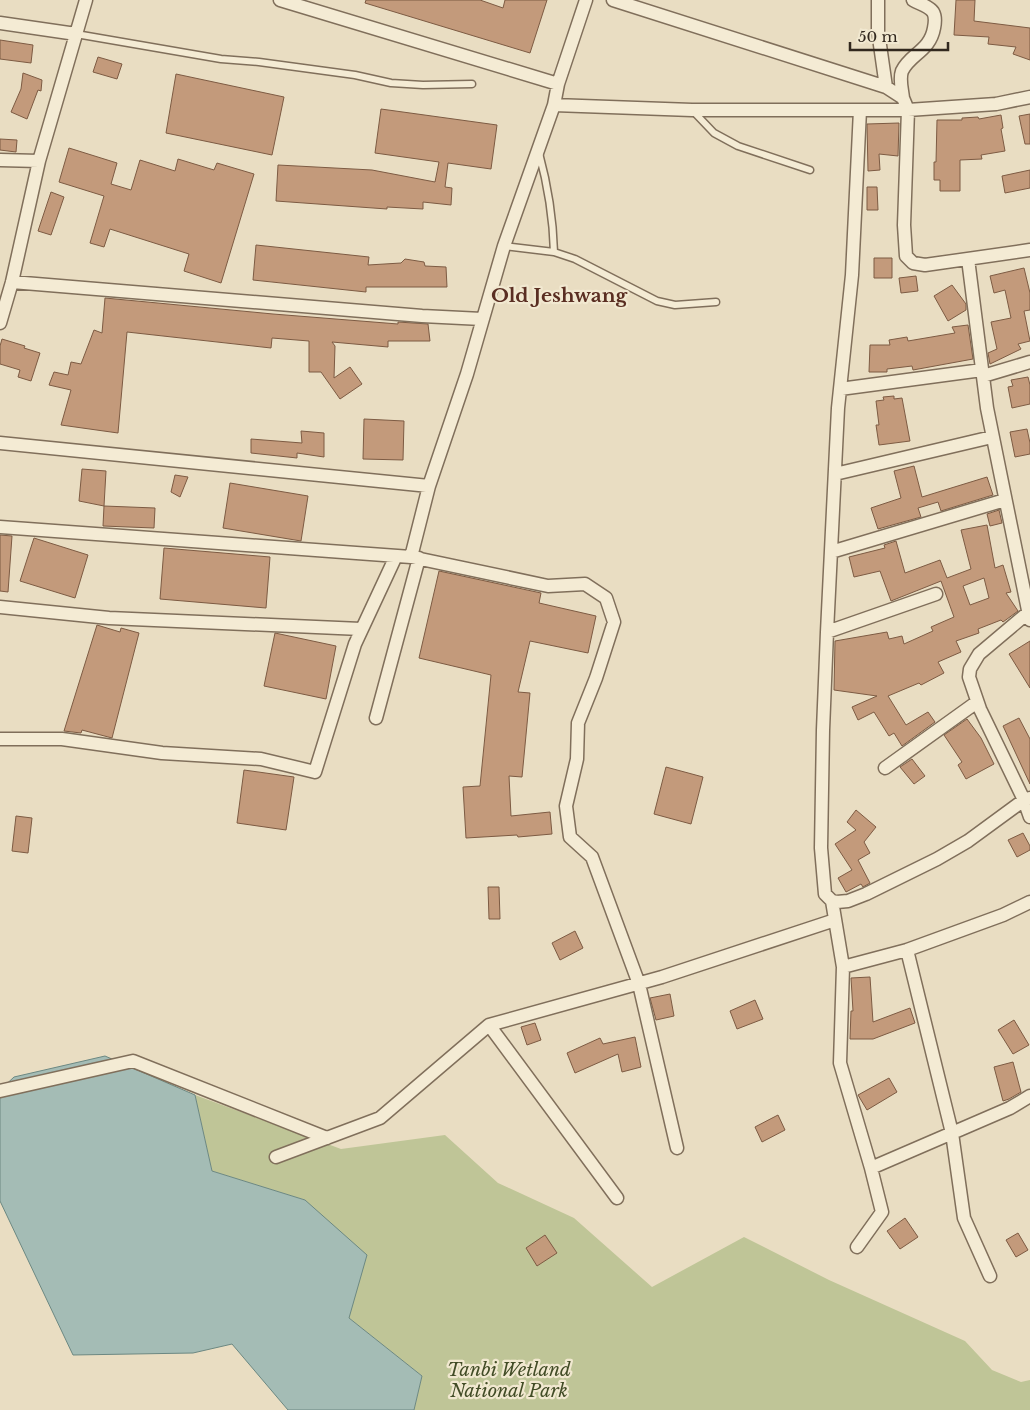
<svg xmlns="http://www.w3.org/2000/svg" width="1030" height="1410" viewBox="0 0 1030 1410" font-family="'Libre Baskerville',serif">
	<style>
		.green { fill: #bfc597 }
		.water { fill: #a4bcb5; stroke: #6c8882 }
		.building { fill: #c39a7b; stroke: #7d5b43; fill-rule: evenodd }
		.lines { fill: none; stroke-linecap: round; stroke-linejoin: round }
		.service-casing { stroke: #806f5b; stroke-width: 9 }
		.minor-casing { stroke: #806f5b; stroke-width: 15 }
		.service { stroke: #f4ebd4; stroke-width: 6 }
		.minor { stroke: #f4ebd4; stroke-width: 12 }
		.labels { text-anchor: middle; stroke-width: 4.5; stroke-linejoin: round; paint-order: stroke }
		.park-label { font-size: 18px; font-style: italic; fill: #424c26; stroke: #f1e8d0 }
		.neighbourhood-label { font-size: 19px; font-weight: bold; fill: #5a2e22; stroke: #f1e8d0 }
	</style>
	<rect width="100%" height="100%" fill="#e9ddc2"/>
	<path class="green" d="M195,1095L341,1149L445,1135L498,1183L574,1218L652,1287L744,1237L829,1280L965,1341L992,1370L1021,1382L1030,1380V1410H414L422,1376L349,1318L305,1200L212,1171Z"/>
	<path class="water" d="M105,1056L195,1095L212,1171L305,1200L367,1255L349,1318L422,1376L414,1410H288L232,1344L193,1353L73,1355L0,1201V1090L14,1077Z"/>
	<path class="building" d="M366,0H480L503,8L505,0H547L530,53L365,3Z
		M956,0H975L974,21L1030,28V60L1013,54L1016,47L988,44L989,37L954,35Z
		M0,40L33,45L31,63L0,59Z
		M98,57L122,64L117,79L93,72Z
		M23,73L42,80L41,91L38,90L27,119L11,112L21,89Z
		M176,74L284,97L272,155L166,133Z
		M381,109L497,125L491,169L448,163L445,187L452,188L451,205L423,202V209L387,207V209L276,201L278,165L372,170L435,182L439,162L375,153Z
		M1030,114V144H1025L1019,116Z
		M1001,115L1003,128L1001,129L1005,151L981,155L982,159L960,160V191H940V180H934V162H936L937,120H962V118L978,117L979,119Z
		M899,123L898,156L879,154L880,170L868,171L867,124Z
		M0,139L17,140L16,152L0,150Z
		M69,148L117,163L111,184L131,190L140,160L175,171L178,159L214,170L217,163L254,174L221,283L184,271L189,254L110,229L104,247L90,243L104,196L59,182Z
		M1030,170V188L1005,193L1002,176Z
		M867,187H877L878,210H867Z
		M51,192L64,197L51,235L38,231Z
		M256,245L369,257L368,265L401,263L405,259L424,262L425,266L446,267L447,287H366V292L253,280Z
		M874,258H892V278H874Z
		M1024,268L1030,293V310L1024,311L1030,341L1018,344L1021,349L990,364L988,353L997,349L991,322L1011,318L1005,290L994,293L990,276Z
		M916,276L918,291L901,293L899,278Z
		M952,285L966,304V310L948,321L934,296Z
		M105,298L273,314L398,324V322L428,324L430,341H388V347L332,342L335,346L334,378L350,367L362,384L340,399L321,372H309V341L272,338L271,348L127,332L118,433L61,425L71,390L49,385L54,372L68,375L71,362L81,364L94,330L102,333Z
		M968,325L973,359L913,370L912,366L887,369V372H869L870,345H890L889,340L907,337L908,341L955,333L952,327Z
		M2,339L25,346L24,348L40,353L31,381L18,377L20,370L0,364V346Z
		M1028,377L1030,385V404L1012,408L1008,387L1013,386L1011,380Z
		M894,396V399L902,398L910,441L879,445L876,425H879L876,401L884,400L883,397Z
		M364,419L404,421L403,460L363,459Z
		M1027,429L1030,443V454L1015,457L1010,432Z
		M301,431L324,433V457L297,453V458L251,453V439L302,443Z
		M914,466L922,497L987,477L993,495L941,511L938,502L918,508L921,517L878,529L871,508L901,498L894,471Z
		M82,469L106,471L104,506L79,501Z
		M175,475L188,477L180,497L171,492Z
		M230,483L308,496L301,541L223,528Z
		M104,506L155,508L154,528L103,526Z
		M999,510L1002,523L990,526L987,514Z
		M987,525L995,568L1003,565L1011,592L1006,593L1018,611L1003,622L1001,620L978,629L979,633L956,641L961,652L938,662L944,673L921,685L919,683L888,696L906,725L928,712L935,722L902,746L894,733L889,736L874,712L858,720L852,707L877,696L834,690L835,641L887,632L889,639L902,636L904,644L933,631L931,627L954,617L941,581L891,601L880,571L854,577L849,557L885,548L884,545L896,541L905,573L940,560L947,578L971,569L961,530ZM984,578L989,598L970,605L963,586Z
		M0,535L12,536L8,592L0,591Z
		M34,538L88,555L75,598L20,581Z
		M164,548L270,557L266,608L160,599Z
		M439,571L541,593L539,603L596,616L588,653L530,641L518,692L530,693L522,777L509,776L511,816L550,812L552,834L518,837L517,835L466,838L463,787L480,786L491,675L419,658Z
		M97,625L120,632L121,628L139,633L112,738L82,730L81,733L64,731Z
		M275,633L336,646L326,699L264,686Z
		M1030,641V688L1009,654Z
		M1019,718L1030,739V784L1003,726Z
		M967,719L981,738L994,764L966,779L958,765L962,762L944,735Z
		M912,759L925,776L914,784L900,767Z
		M666,767L703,777L691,824L654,814Z
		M244,770L294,777L286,830L237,823Z
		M856,810L876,827L864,842L870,853L858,860L870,883L863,887L861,884L846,892L838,878L852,870L835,844L856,830L847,822Z
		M16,816L32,818L28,853L12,851Z
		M1023,833L1030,846V850L1017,857L1008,840Z
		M488,887H499L500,919H489Z
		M575,931L583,948L560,960L552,943Z
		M870,977L873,1022L910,1008L915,1023L873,1039H850L851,1011H853L851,978Z
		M670,994L674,1016L656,1020L650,998Z
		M755,1000L763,1019L737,1029L730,1011Z
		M1014,1020L1029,1045L1013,1054L998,1030Z
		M535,1023L541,1040L527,1045L521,1027Z
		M635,1037L641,1067L622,1072L618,1054L575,1073L567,1053L600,1038L603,1044Z
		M1013,1062L1021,1092L1009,1099L1003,1101L994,1067Z
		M889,1078L897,1092L867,1110L858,1095Z
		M778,1115L785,1130L762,1142L755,1127Z
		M905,1218L918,1237L900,1249L887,1231Z
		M1018,1233L1028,1250L1016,1257L1006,1240Z
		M545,1235L557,1253L537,1266L526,1248Z"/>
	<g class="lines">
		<defs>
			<path id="service" d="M76,34L221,59L259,62L355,75L391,83L423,85L472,84
				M693,111L714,133L738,146L810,170
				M539,153C548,186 553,217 554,252
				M504,246L554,252L575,259L657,301L675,305L716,302"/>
			<path id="minor" d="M280,0L558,84
				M613,0L886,87L903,98L908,110L904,225L906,256L913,263L925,265L1030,250
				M878,0V31L886,87
				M0,23L76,34
				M903,98C902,89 899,79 902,71C910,54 930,51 934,28C935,23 936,17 933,12C929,6 920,4 913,0
				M554,105L692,110H908L996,104L1030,97
				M860,110L852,275L838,408L827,632L823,730L821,848L825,894L832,901L837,902L848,901L866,894L937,859L968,841L1024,800L1030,798
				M0,160L39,161
				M968,259L987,408L1030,620
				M12,282L422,316L482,319
				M0,323L12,282L39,161L86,0
				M983,376L1030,362
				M840,389L982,370
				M0,443L429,486
				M835,474L992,437
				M0,527L411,557L548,586L585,584L606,598L614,622L596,678L578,723L577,759L566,806L570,837L592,857L639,984L677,1148
				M831,552L1005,500
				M411,557L429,486L467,374L504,246L554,105L558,84L586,0
				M0,607L109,618L361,629
				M1030,611L979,654L970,669L969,677L980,709L1024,800L1030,817
				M827,632L936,594
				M376,718L419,558
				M0,739H62L162,753L261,759L315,772L355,644L396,556
				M885,768L977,702
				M832,901L843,967L840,1063L871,1168L882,1212L857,1247
				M907,950L952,1133L964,1218L990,1276
				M843,967L907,950L1003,915L1030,902
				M0,1091L133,1061L327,1138
				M276,1157L380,1118L489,1025
				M871,1168L1010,1108L1030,1096
				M617,1198L489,1025L662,977L835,920"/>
		</defs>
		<use href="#service" class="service-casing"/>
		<use href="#minor" class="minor-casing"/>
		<use href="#service" class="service"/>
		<use href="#minor" class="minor"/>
	</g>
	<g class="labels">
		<g class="park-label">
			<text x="509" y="1376">Tanbi Wetland<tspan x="509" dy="21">National Park</tspan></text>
		</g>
		<g class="neighbourhood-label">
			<text x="559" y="302">Old Jeshwang</text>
		</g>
	</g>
	<path d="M850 42v8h98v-8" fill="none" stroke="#32281e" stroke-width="2.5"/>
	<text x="858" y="42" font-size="15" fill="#32281e" stroke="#f1e8d0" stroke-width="4" paint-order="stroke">50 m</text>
</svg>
